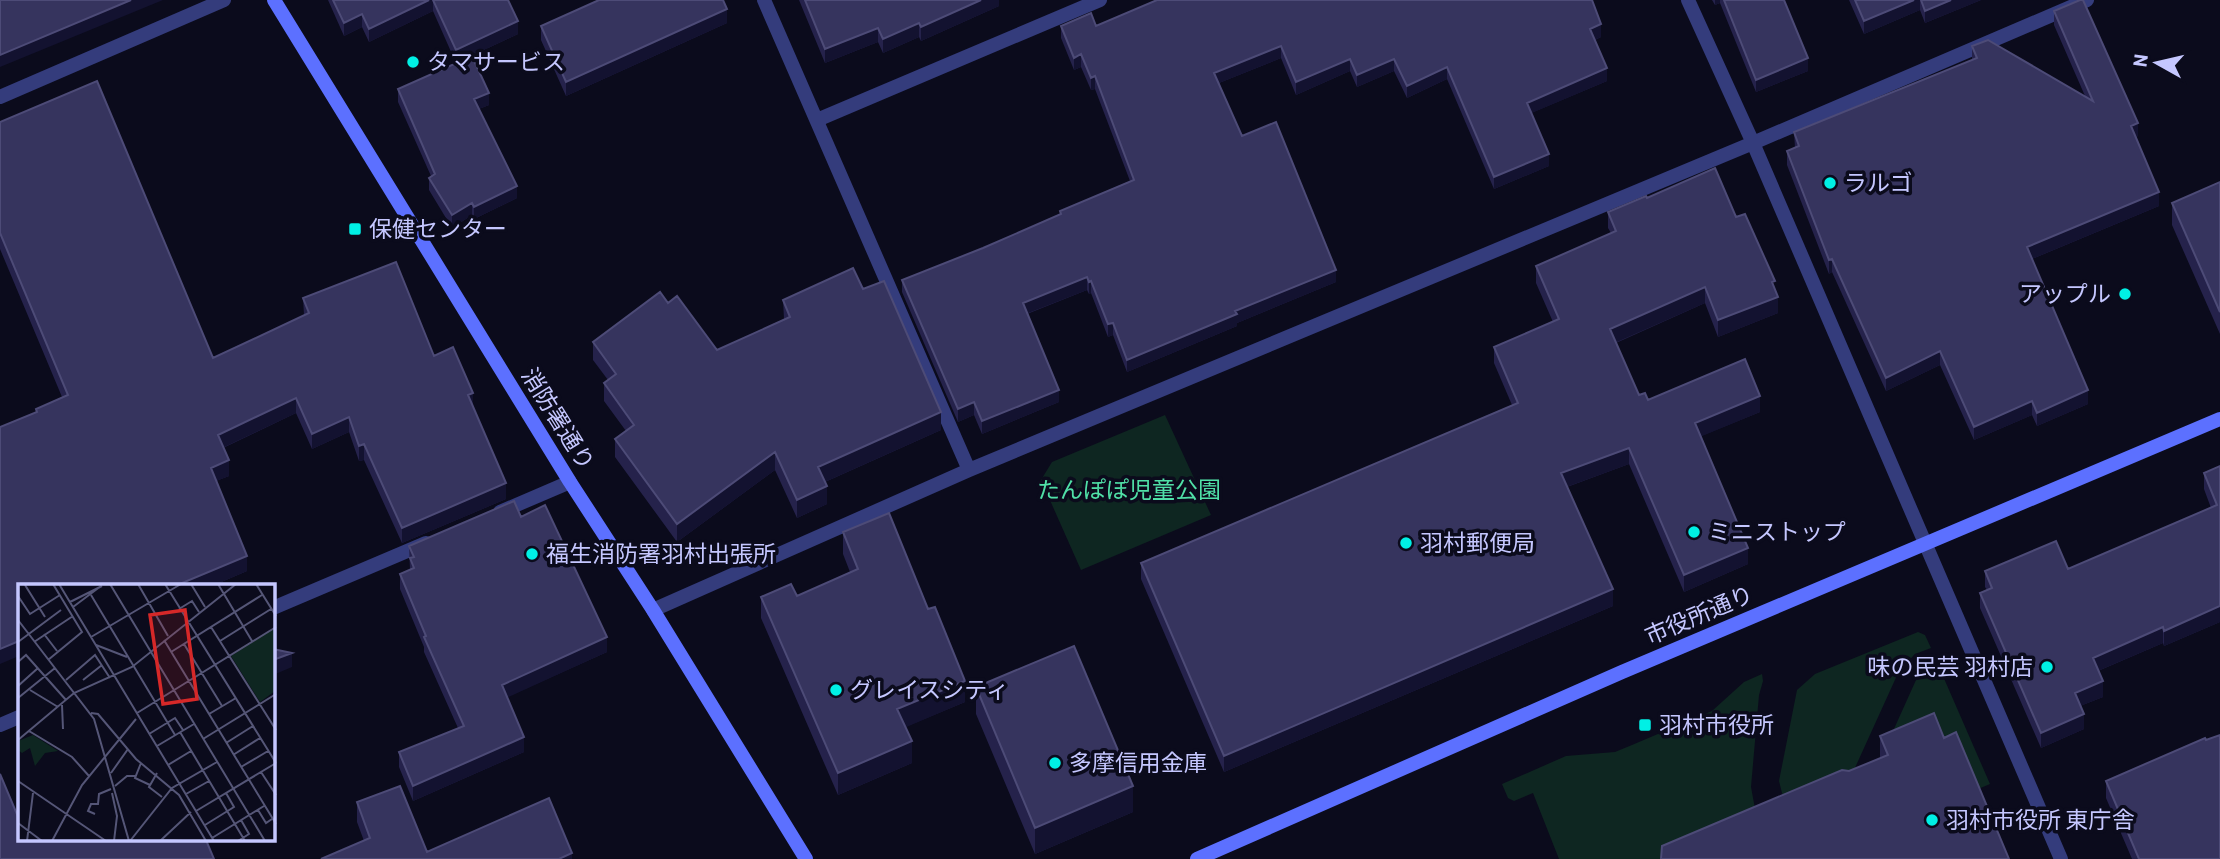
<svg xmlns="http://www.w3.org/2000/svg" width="2220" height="859" viewBox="0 0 2220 859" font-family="Barlow,'Noto Sans JP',sans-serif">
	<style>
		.green { fill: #0e2621 }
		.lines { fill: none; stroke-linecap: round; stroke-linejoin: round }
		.street { stroke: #343c7c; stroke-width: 14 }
		.secondary { stroke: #5c70ff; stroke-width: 14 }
		.wall { fill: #25224b }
		.shaded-wall { fill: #131230 }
		.building { fill: #36345e; stroke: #4d4b77; stroke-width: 2 }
		.poi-dot { fill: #00f0e5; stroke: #0b0b1c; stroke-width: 2.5 }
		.labels { text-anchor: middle; stroke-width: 7; stroke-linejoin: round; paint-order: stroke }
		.poi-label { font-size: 23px; fill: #c5c7ff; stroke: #0b0b1c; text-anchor: start }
		.street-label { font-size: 23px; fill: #c5c7ff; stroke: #0b0b1c }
		.park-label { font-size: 23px; fill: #50e0a7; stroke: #0b0b1c }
		.inset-road { fill: none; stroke: #555677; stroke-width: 2 }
		.view { fill: #d62828; fill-opacity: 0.15; stroke: #d62828; stroke-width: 3.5 }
		.inset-edge { fill: none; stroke: #c5c7ff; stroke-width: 3.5 }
	</style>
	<rect width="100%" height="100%" fill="#0b0b1c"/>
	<path class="green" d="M1165,415L1211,515L1081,570L1041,480L1052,462Z
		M1918,632L1925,635L1931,648L1915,654L1899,671L1849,781L1786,809L1779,781L1797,690L1815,674Z
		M1939,667L1990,784L1971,792L1880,760L1916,680L1925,672Z
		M1762,674L1763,681L1759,695L1751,787L1757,820L1666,859H1559L1533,793L1514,801L1508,798L1502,784L1566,756L1615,752L1632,745L1712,711L1744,682Z"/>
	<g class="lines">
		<path class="street" d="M764,0L969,470
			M1688,0L1753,143L2061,859
			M0,97L224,0
			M817,120L1100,0
			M500,512L570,482
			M273,608L426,543
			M653,610L969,470L1753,143L2087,0
			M0,725L19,717"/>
		<path class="secondary" d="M274,0L570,482L653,610L806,859
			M1197,859L1622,672L2220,419"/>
	</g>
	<path class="wall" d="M328,0H508L518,34L456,63L433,11L369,42L362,27L344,36Z
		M799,0H999V6L921,41L919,37L883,53L878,42L825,63Z
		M1712,0H1784L1808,71L1756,92L1720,3L1715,5Z
		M1849,0H1981L1925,23L1920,10L1864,34Z
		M2054,11L2138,136L2135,137L2159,206L2032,259L2088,404L2037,426L2032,415L1974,440L1940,365L1886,391L1832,272L1829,274L1787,165V151L1795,148L1794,132L1972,60V46L2085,96L2054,25Z
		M727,23L566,96L541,40V26Z
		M1061,26H1096L1601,37L1595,40L1607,81L1531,113L1549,166L1494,189L1447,79L1407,98L1394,71L1357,87L1350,71L1296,95L1281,58L1219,83L1242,136L1336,282L1237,323V326L1127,372L1113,335L1108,337L1091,293L1089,294L1087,290L1027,314L1059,402L982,434L974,415L958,422L902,292V280L983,248L1060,215V211L1130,181L1095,89L1091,90L1081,67L1074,70L1061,38Z
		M398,89L489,105L479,109L517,198L474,219L472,215L452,228L429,190V178L431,176L398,102Z
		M0,122L213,358L304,315L303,298L434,356L473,406L506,499L402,543L364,460L359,461L349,432L312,449L296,413L223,448L229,476L216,481L247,571L212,586H19L36,409L62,397L0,249Z
		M2220,182V334L2172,225V203Z
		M1647,198L1736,217L1775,289L1778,313L1718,337L1705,303L1616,343L1639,395L1648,400L1760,412L1701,436L1748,564L1684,592L1629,464L1567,487L1613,606L1224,772L1141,579V563L1512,405L1494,363V347L1553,322L1536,283V266L1611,233L1608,228V212Z
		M863,289L941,430L825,482L827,504L797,518L775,470L677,542L615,457V439L626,431L604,401V383L608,380L593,360V342L668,303L717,350L784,319L783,300Z
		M2220,466V622L2164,646L2163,643L2098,671L2103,697L2080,706L2084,729L2041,748L1980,608V593L1987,590L1985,587V571L2068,569L2211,508L2204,489V473Z
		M521,517L607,652L507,697L524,752L413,801L399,767V752L458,728L424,652V647L400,589V574L410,570L409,546Z
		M843,532L965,702L905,727L912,763L838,795L761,618V597L797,596L850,572L843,554Z
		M976,687L1133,812L1035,854L976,714Z
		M1880,736L1944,738L1849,771L1880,759Z
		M2106,781L2220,859H2132L2106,798Z
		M357,802L427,852L572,859H321L364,841L357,822Z"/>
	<path class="shaded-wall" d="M131,0H163L0,67V55Z
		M429,0H433V11L369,42V29Z
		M981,0H999V6L921,41V27Z
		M1715,0H1720V3L1715,5Z
		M1914,0H1920V10L1864,34V21Z
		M1951,0H1981L1925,23V11Z
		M727,9V23L566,96V82Z
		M362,14V27L344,36V23Z
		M518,21V34L456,63V50Z
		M919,23V37L883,53V39Z
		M1601,24V37L1590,42V29Z
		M878,28V42L825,63V49Z
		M1281,46V58L1214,85V73Z
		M1081,54V67L1074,70V58Z
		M1808,58V71L1756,92V80Z
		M1350,59V71L1296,95V82Z
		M1394,59V71L1357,87V75Z
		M1447,67V79L1407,98V86Z
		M1607,68V81L1527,115V103Z
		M1095,76V89L1091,90V78Z
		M489,93V105L474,111V99Z
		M2138,123V136L2131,139V126Z
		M1549,154V166L1494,189V177Z
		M517,186V198L474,219V207Z
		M2159,192V206L2027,261V247Z
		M472,203V215L452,228V215Z
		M1832,259V272L1829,274V260Z
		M1336,270V282L1237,323V326L1127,372V360L1235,311Z
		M1087,277V290L1023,315V303Z
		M1091,281V293L1089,294V282Z
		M1705,287V303L1610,345V329Z
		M1778,297V313L1718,337V320Z
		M1113,323V335L1108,337V324Z
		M1940,351V365L1886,391V378Z
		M1059,390V402L982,434V421Z
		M2088,390V404L2037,426V413Z
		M473,393V408L468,395Z
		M1760,396V412L1695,439V423Z
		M296,398V413L218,450V435Z
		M2032,401V415L1974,440V427Z
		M974,402V415L958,422V409Z
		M941,412V430L818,485V467Z
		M349,417V432L312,449V434Z
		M364,444V460L359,461V446Z
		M1629,448V464L1561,489V473Z
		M775,452V470L677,542V524Z
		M229,460V476L211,483V468Z
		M506,483V499L402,543V528Z
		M827,486V504L797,518V500Z
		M1748,548V564L1684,592V575Z
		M247,556V571L212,586H175Z
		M1613,589V606L1224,772V756Z
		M2220,606V622L2164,646V631Z
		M2163,627V643L2093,673V658Z
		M607,637V652L502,700V685Z
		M19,641V656L0,664V649Z
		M292,653V667L273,675V660Z
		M965,681V702L897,731V709Z
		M2103,681V697L2075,708V693Z
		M2084,714V729L2041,748V733Z
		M524,737V752L413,801V786Z
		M912,741V763L838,795V773Z
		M1133,786V812L1035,854V828Z
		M572,853V859H559Z"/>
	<path class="building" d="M0,0H131L0,55Z
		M333,0H429L369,29L362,14L344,23Z
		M433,0H508L518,21L456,50Z
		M599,0H723L727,9L566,82L541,26Z
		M805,0H981L921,27L919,23L883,39L878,28L825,49Z
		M1157,0H1592L1601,24L1590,29L1607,68L1527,103L1549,154L1494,177L1447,67L1407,86L1394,59L1357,75L1350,59L1296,82L1281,46L1214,73L1242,136L1276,122L1336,270L1235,311L1237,314L1127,360L1113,323L1108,324L1091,281L1089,282L1087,277L1023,303L1059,390L982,421L974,402L958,409L902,280L983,248L1061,214L1060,211L1134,180L1095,76L1091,78L1081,54L1074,58L1061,26L1091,13L1096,26Z
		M1724,0H1784L1808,58L1756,80Z
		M1855,0H1914L1864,21Z
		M1921,0H1951L1925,11Z
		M2080,0H2083L2138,123L2131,126L2159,192L2027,247L2088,390L2037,413L2032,401L1974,427L1940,351L1886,378L1832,259L1829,260L1787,151L1799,146L1794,132L1977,58L1972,46L1988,40L2093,101L2054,11Z
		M472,56L489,93L474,99L517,186L474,207L472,203L452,215L429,178L435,174L398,89Z
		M97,81L213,358L309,313L303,298L396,262L434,356L453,347L473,393L468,395L506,483L402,528L364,444L359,446L349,417L312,434L296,398L218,435L229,460L211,468L247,556L175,586H19V641L0,649V427L37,412L36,409L68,395L0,233V122Z
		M1715,168L1736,217L1745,214L1775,281L1772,282L1778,297L1718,320L1705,287L1610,329L1639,395L1645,393L1648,400L1745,359L1760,396L1695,423L1748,548L1684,575L1629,448L1561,473L1613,589L1224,756L1141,563L1518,403L1494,347L1559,319L1536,266L1616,231L1608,212L1646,196L1647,198Z
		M2220,182V312L2172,203Z
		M853,268L863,289L884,281L941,412L818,467L827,486L797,500L775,452L677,524L615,439L634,425L604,383L616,374L593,342L660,292L668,303L677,296L717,350L790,317L783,300Z
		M2220,466V606L2164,631L2163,627L2093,658L2103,681L2075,693L2084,714L2041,733L1980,593L1992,588L1985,571L2056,541L2068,569L2217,505L2204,473Z
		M514,501L521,517L545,505L607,637L502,685L524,737L413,786L399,752L464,726L424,637L426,636L400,574L414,568L410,558L414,557L409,546Z
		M889,513L928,609L935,607L965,681L897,709L912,741L838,773L761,597L791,584L797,596L858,569L843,532Z
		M1074,646L1133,786L1035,828L976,687Z
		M273,649L292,653L273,660Z
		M1934,713L1944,738L1956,732L2009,859H1661L1662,846L1842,770L1849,771L1888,755L1880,736Z
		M2220,735V859H2139L2106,781L2205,738L2206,740Z
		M0,774L19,819V840H206L214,859H0Z
		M400,786L427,852L549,798L572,853L559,859H321L370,838L357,802Z"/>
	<g class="poi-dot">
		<circle cx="413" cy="62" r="7"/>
		<circle cx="1830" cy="183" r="7"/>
		<rect x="348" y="222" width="14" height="14" rx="3.5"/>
		<circle cx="2125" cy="294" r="7"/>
		<circle cx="1694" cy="532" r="7"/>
		<circle cx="1406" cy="543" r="7"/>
		<circle cx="532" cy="554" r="7"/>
		<circle cx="2047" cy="667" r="7"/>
		<circle cx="836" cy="690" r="7"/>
		<rect x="1638" y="718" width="14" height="14" rx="3.5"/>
		<circle cx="1055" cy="763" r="7"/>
		<circle cx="1932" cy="820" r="7"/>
	</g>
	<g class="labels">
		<g class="poi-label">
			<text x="427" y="70">タマサービス</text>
			<text x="1844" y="191">ラルゴ</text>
			<text x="369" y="237">保健センター</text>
			<text x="2111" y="302" text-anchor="end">アップル</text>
			<text x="1708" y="540">ミニストップ</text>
			<text x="1420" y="551">羽村郵便局</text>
			<text x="546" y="562">福生消防署羽村出張所</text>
			<text x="2033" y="675" text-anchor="end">味の民芸 羽村店</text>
			<text x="850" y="698">グレイスシティ</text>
			<text x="1659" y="733">羽村市役所</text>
			<text x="1069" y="771">多摩信用金庫</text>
			<text x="1946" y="828">羽村市役所 東庁舎</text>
		</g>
		<g class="street-label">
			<text transform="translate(558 419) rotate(58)" y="8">消防署通り</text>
			<text transform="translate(1699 615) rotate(-23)" y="8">市役所通り</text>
		</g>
		<g class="park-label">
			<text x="1129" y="498">たんぽぽ児童公園</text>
		</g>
	</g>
	<g transform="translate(18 584)">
		<rect width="257" height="257" fill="#0b0b1c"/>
		<path d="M257,44V107L242,118L213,72ZM15,151L40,167L27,169L17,182L12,164L4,169L0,166V157Z" fill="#0e2621"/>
		<path class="inset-road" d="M41,0L196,257M92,0L247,257M120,0L150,52M147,0L258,179M173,0L187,23M200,0L234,57M238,0L258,32M7,1L27,33M73,11L157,151M0,12L12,30L42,11M52,18L84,2M55,23L83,2M161,25L174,17L181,28M0,36L76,135L111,257M193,43L258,146M26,50L39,67M73,53L163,0M146,56L258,240M202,57L253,25M0,58L43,26M16,58L55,32M166,60L204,122M78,61L109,73M153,68L244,11M30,76L64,48L35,0M0,78L8,71L48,116M48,96L77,71L92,94M65,96L84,81M0,102L20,84M12,106L40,123M0,114L37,84M44,121L45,145M73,129L80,130L118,175L161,211L188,257M119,129L258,43M191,130L218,114M11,147L54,173L71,192M162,148L227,257M131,150L157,134L165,146M185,155L258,110M0,156L56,109L114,83L218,0M208,159L235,142M139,162L176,140M215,171L242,154M123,179L117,194L132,201M150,181L173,167M223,183L250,167M243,188L258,211M93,189L110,165M139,189L131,203L144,213M0,197L88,257M97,202L109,192H118M94,209L99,232L96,257M168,210L191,197M240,226L248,239L254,235M178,227L258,179M77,230L70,227L73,220H80L81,210L93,205M0,239L24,257M187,241L216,223L208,209M194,254L246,222M144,256L165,257M9,257L15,209M34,257L64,201L118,135M112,257L154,204L199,178M142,257L173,228M220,257L231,250L223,236"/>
		<path class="view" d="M167,26L179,115L145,120L132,31Z"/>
		<rect width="257" height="257" class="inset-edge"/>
	</g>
	<g transform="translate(2157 63) rotate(278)" stroke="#0b0b1c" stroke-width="5" paint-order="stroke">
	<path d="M0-5L12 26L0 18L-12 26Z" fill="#c5c7ff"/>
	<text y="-10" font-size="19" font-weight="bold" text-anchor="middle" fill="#c5c7ff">N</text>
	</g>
</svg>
